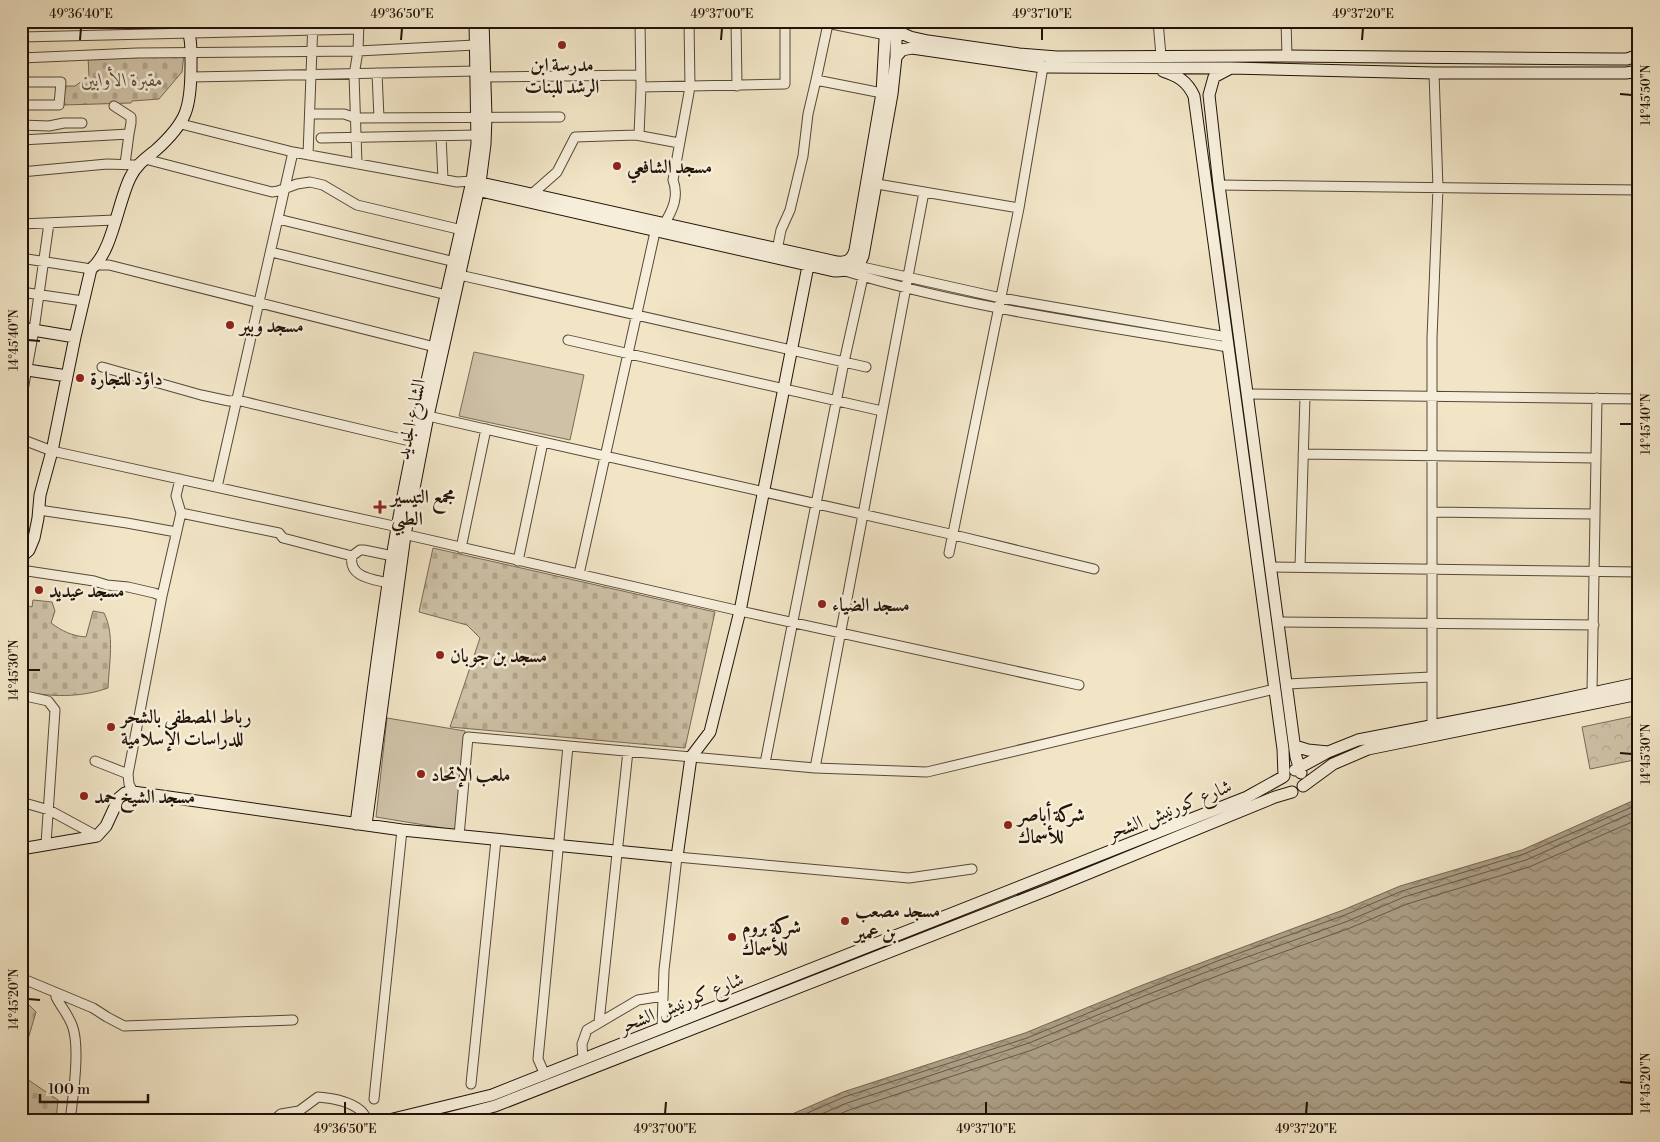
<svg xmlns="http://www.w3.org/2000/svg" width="1660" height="1142" viewBox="0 0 1660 1142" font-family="'Libre Bodoni',Amiri,serif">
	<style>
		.cemetery { fill: url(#cemetery-stones); stroke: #786a57 }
		.park { fill: url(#park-crowns); stroke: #786a57 }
		.garden { fill: #cec1a6; stroke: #786a57 }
		.water { fill: url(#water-waves); stroke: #746653 }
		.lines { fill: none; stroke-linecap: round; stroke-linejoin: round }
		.shore { stroke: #665846; stroke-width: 1 }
		.street-casing { stroke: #564838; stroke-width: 11 }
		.secondary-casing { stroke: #221308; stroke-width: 13 }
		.street { stroke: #f6eeda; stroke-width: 9 }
		.secondary { stroke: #f6eeda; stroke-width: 11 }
		.ticks { fill: none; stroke: #221308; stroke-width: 2 }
		.poi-dot { fill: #8f2418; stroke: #f6eeda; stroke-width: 2 }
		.labels { text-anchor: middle; stroke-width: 5; stroke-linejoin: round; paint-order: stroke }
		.poi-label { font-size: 19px; font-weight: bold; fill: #221308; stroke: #f6eeda; text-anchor: start }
		.park-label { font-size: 19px; font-style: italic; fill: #5e503f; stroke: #f6eeda }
		.street-label { font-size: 19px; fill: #221308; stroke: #f6eeda }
		.neatline { fill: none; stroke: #221308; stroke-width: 2 }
		.ticks-label { font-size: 12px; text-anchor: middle; fill: #221308 }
	</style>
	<defs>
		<pattern id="cemetery-stones" width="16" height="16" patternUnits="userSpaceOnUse" patternTransform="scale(1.25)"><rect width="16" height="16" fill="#cec1a6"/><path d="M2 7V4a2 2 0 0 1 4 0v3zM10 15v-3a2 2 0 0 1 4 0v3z" fill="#b1a58d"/></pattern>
		<pattern id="park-crowns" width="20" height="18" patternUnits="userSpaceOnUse" patternTransform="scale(1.25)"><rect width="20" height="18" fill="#cec1a6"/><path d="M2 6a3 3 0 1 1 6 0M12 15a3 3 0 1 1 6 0" fill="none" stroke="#b1a58d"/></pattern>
		<pattern id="water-waves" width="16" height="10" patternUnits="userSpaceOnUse" patternTransform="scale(1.25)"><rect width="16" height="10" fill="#ab9e85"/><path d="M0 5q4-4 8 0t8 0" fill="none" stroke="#8b806b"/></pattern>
	</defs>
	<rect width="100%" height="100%" fill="#f1e5c6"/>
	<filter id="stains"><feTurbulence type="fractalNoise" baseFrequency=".004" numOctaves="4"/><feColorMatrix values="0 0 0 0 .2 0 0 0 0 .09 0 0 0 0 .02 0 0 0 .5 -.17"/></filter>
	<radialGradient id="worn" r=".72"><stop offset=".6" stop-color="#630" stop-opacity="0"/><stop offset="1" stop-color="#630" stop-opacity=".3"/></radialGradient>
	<path class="cemetery" d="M184,54L182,72L159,99L132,101L131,103L63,105L64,86H75L89,76L88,57Z
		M433,548L715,612L685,748L450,727L480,638L467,625L419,612Z
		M33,600L52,602L55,611L51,623C62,631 72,636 86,637L93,611L104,613C115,634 109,664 108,688C80,698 50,697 21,691V604L32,607Z
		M21,997L36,1012L21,1063Z
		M21,1075L58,1100L56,1121H21Z"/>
	<path class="park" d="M1639,715V759L1590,769L1582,727Z"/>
	<path class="garden" d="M474,352L584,375L570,440L459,416Z
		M387,718L465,731L455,830L376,817Z"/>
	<path class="water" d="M1639,798V1121H776L843,1092L1025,1033L1140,986L1219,956L1343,910L1400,886L1522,850Z"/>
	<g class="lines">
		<path class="shore" d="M789,1121L844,1097L1027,1038L1142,991L1220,960L1345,915L1402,891L1524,854L1639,804
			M805,1121L847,1103L1029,1043L1144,996L1222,966L1348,921L1404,897L1526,860L1639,810
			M824,1121L849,1110L1032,1050L1147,1003L1225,973L1350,928L1407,904L1529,867L1639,819"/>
		<defs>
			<path id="street" d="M736,21L737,86
				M817,21L886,35
				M1158,21L1161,56
				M1286,21L1287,56
				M21,37L359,29
				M21,58L137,53L358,51L475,45
				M377,73L379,118
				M191,77L476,71
				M485,77L640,75
				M816,80L828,24
				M21,82H61L59,105H21
				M641,87L785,84V28L783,21
				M114,106L131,117V123L129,134L125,164
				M310,114H344L356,118L560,117
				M181,124L293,152L457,182L472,181
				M21,125L49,126L64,123H82
				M639,135L641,87L640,21
				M441,136L443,179
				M321,138L477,135
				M21,140L129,134
				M308,155L313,21
				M145,159L272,192L278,191L297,184L310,182L323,185L357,205L462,230
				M357,164L354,75L358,51L359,21
				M21,172L107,164L137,165
				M877,184L1019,208
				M1219,185L1639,190
				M532,194L557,172L575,137L636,135L679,143
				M278,219L455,262
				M21,224L115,220
				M664,224C673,210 679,196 673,180L690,87L689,21
				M777,250L781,230L790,210L803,156L808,114L816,80L882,93
				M271,252L447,295
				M21,258L91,269
				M96,265H109L435,347
				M858,266L1001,298L1227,337
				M845,271C970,309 1100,325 1228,347
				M455,274L866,367
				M21,292L83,301
				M568,340L882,411
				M102,367L201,395L229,401L237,400L414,442
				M1247,394L1639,399
				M21,401L34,330L49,223
				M428,416L950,534L1094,569
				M21,439L52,451L398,527
				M1303,454L1596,458
				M217,487L293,152
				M39,510L127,523L176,532
				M1432,512L1595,514
				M181,513L279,533L283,538L352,556L360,550H364L393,556
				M399,533L740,611L1079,685
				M461,548L486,429
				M949,553L1019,208L1043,67
				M352,556C348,577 372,579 388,583
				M518,561L543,442
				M1271,567L1639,572
				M1300,567L1305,396
				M21,570L94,581L107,585L128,587L154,593L162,596
				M579,574L655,232
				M1279,622L1594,625
				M1287,684L1431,677
				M1592,692L1597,398
				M21,695L48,701L55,710L46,844
				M1432,726V338L1438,188L1434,73
				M95,761L128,774
				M765,763L844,362L863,277
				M815,768L924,192
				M133,792L129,784L128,774L162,596L181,513L176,496L180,479
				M21,802L49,810L97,836
				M459,836L468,737L815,768L927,772L1275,689
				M21,978L93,1008L107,1017L124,1026L293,1020
				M56,997C61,1007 70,1017 73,1028C80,1050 73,1097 70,1121
				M599,1022L628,751
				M662,1027L664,970L677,857L909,878L972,869
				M583,1060L582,1044L587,1030L638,1000L663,996
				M545,1075L538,1059L568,746
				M471,1084L496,840
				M374,1099L402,830
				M275,1121V1119L281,1114L299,1111L318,1097C331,1098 349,1101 360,1110C363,1112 365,1116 367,1119H393"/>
			<path id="secondary" d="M896,28L899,32L910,37L928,41L1019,54L1057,57L1287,56L1614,59H1627L1639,55
				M896,57L902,50L912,48L1043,67L1231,68L1434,73H1626L1639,71
				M1229,69L1214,77L1209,95L1219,185L1296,757L1301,773
				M1163,71C1178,76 1187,81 1194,96L1283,749L1284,776
				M481,183L837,262C847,263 852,260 855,250L882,93L886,21
				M472,189L834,271C847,271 858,270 863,256L892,94L896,57V25
				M21,328L75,337
				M21,369L67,376
				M21,557L29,550L34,538L38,518L40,495L52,451L75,337L91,269C112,253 118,202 130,178C136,165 146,158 156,150C187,122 191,108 191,66C191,50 192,35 184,21
				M1295,746L1308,750L1328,752
				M1295,770L1328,752L1358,740L1513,710L1639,683
				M1303,786L1333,764L1368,749L1639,694
				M356,824C369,725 380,626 397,528C418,412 446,297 472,181L477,144L475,21
				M366,825L405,535L428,416L480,183L485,144L486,117L483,21
				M21,849L97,836L106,826L119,798L125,793L133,792L402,830L677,857L691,757L710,732L740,611L808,266
				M394,1121L393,1119L492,1095L1247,797L1283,777
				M437,1121L495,1106L1050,889L1275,797L1292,792"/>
		</defs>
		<use href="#street" class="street-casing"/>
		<use href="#secondary" class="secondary-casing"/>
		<use href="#street" class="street"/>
		<use href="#secondary" class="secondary"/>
	</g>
	<path class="ticks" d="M80,40L81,28M401,40L402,28M721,40L722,28M1042,40V28M1362,40L1363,28M1620,94L1632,95M28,340L40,341M1620,424H1632M28,670H40M1620,753L1632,754M28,999L40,1000M1620,1082L1632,1083M345,1114V1102M665,1114L666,1102M986,1114V1102M1306,1114L1307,1102"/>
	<g class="poi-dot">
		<circle cx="562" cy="45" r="5"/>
		<circle cx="617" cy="166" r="5"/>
		<circle cx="230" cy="325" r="5"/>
		<circle cx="80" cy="378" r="5"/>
		<path d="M377.5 499.5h5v5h5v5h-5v5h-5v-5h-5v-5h5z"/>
		<circle cx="39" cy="590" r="5"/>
		<circle cx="822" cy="604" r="5"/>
		<circle cx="440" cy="655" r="5"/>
		<circle cx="111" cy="727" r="5"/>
		<circle cx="421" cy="774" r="5"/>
		<circle cx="84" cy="796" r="5"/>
		<circle cx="1008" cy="825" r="5"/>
		<circle cx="845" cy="921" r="5"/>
		<circle cx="732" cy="937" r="5"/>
	</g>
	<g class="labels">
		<g class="poi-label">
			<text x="562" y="71" text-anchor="middle">مدرسة ابن<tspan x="562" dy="22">الرشد للبنات</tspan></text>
			<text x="627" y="173">مسجد الشافعي</text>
			<text x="240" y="332">مسجد وبير</text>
			<text x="90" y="385">داؤد للتجارة</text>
			<text x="391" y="503">مجمع التيسير<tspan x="391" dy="22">الطبي</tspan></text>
			<text x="49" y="597">مسجد عيديد</text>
			<text x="832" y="611">مسجد الضياء</text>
			<text x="450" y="662">مسجد بن جوبان</text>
			<text x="121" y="723">رباط المصطفى بالشحر<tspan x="121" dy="22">للدراسات الإسلامية</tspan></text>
			<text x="431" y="781">ملعب الإتحاد</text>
			<text x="94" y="803">مسجد الشيخ حمد</text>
			<text x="1018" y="821">شركة أباصر<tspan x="1018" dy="22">للأسماك</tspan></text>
			<text x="855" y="917">مسجد مصعب<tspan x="855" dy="22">بن عمير</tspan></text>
			<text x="742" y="933">شركة بروم<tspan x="742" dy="22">للأسماك</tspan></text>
		</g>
		<g class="park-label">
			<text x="122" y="86">مقبرة الأوابين</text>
		</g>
		<g class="street-label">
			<text transform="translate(410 419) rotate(-78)" y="7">الشارع الجديد</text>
			<text transform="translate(1169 809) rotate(-22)" y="7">شارع كورنيش الشحر</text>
			<text transform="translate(681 1002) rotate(-22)" y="7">شارع كورنيش الشحر</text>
		</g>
	</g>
	<rect width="1660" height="1142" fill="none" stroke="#f1e5c6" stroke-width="55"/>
	<path d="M40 1094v8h108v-8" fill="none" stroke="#221308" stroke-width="2.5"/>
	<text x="48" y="1094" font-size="15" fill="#221308" stroke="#f6eeda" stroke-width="4" paint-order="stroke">100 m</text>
	<rect x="28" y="28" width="1604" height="1086" class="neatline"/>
	<g class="ticks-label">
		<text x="81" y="18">49°36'40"E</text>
		<text x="402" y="18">49°36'50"E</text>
		<text x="722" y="18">49°37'00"E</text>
		<text x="1042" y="18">49°37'10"E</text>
		<text x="1363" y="18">49°37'20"E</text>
		<text transform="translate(1646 95) rotate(-90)" y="4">14°45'50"N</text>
		<text transform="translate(14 340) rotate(-90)" y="4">14°45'40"N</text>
		<text transform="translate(1646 424) rotate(-90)" y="4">14°45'40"N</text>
		<text transform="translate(14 670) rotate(-90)" y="4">14°45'30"N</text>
		<text transform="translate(1646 754) rotate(-90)" y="4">14°45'30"N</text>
		<text transform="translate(14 999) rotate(-90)" y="4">14°45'20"N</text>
		<text transform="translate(1646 1083) rotate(-90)" y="4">14°45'20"N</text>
		<text x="345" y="1133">49°36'50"E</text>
		<text x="665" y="1133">49°37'00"E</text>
		<text x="986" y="1133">49°37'10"E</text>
		<text x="1306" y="1133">49°37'20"E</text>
	</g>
	<rect width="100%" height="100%" filter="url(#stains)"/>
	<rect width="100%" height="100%" fill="url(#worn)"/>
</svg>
